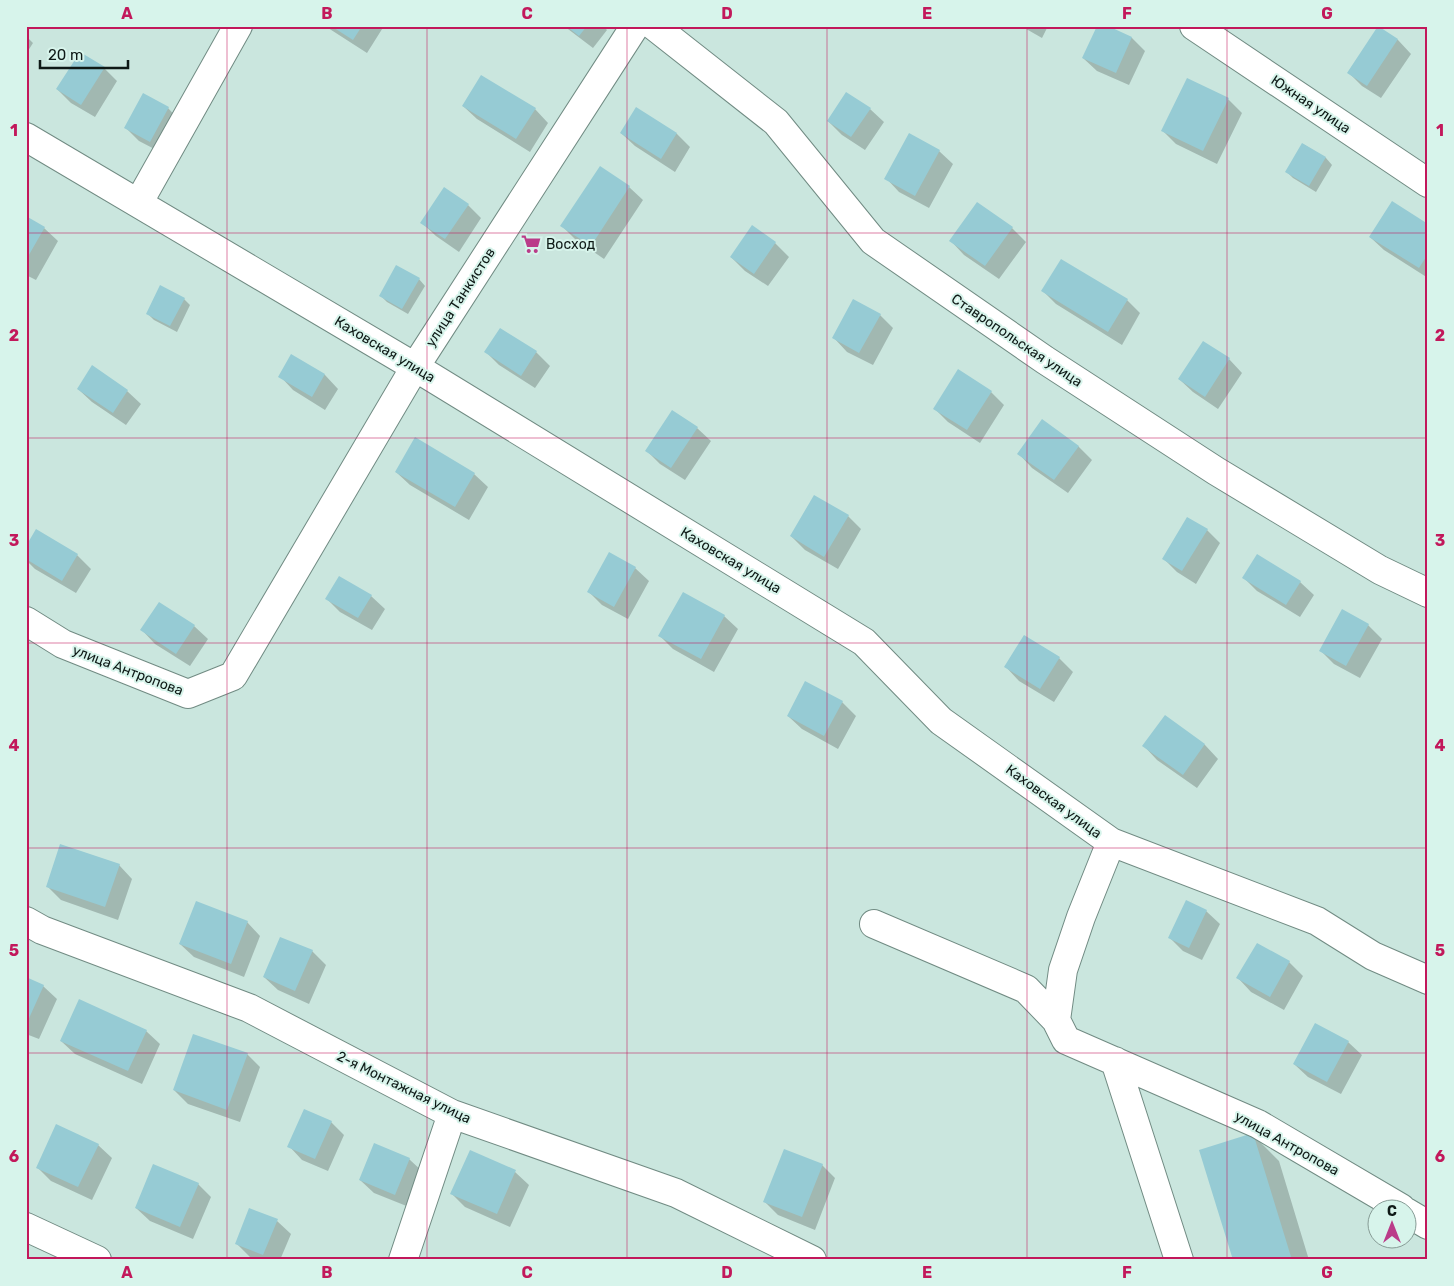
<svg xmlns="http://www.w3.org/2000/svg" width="1454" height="1286" viewBox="0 0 1454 1286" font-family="Rubik,sans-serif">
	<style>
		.shadow { fill: #0003 }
		.building { fill: #96cbd4 }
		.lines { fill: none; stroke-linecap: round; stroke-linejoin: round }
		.minor-casing { stroke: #718b83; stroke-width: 30 }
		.minor { stroke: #fff; stroke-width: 28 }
		.grid { fill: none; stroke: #c2185b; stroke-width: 1; stroke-opacity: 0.55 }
		.labels { text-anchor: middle; stroke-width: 4; stroke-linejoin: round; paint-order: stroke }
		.street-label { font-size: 14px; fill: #0e1916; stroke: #d7f4eb }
		.poi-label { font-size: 14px; fill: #0e1916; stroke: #d7f4eb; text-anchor: start }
		.neatline { fill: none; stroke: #c2185b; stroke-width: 2 }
		.grid-label { font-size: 16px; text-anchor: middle; font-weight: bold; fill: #c2185b }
	</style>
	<rect width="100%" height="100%" fill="#cae6de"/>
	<path class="shadow" d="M325,26H384L367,53Z
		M564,26H603L607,30L593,48Z
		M1021,26H1048L1042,38Z
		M1105,26L1132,38L1145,51L1129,85L1097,71L1083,58Z
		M1379,28L1398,40L1411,54L1381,98L1362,86L1349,73Z
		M26,36L33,43L26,54Z
		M104,68L117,81L95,117L71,103L57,89Z
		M1228,99L1242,113L1217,164L1176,144L1163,131Z
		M463,106L535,109L548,123L530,152L477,119Z
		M168,108L181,122L164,154L139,141L126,128Z
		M636,109L677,134L690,147L675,172L635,146L621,133Z
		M870,109L884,122L865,150L842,135L828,121Z
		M1303,144L1326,158L1332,165L1316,192L1293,178L1287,172Z
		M939,151L953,164L929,208L899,192L886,178Z
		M629,187L643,200L604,259L575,239L562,226Z
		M977,204L1012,228L1026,242L999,279L964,255L951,241Z
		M468,205L481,218L459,252L436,236L422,223Z
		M26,217L44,228L58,241L36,280L26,275Z
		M1428,225V278L1384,250L1370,237Z
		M752,227L775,243L789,257L768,286L745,271L731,257Z
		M419,279L425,286L408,314L387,302L380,295Z
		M1043,291L1127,300L1140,313L1122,345L1056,304Z
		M184,299L190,305L177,332L154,320L147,313Z
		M880,315L893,328L873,365L847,352L834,338Z
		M500,329L536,352L550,366L535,388L499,365L486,352Z
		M292,356L325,375L338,389L325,410L293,390L280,376Z
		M1229,359L1242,373L1218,409L1193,392L1179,379Z
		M78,389L127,391L141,404L126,425L92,402Z
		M991,392L1004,405L980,443L948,422L935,409Z
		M697,428L711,441L685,480L660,464L647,451Z
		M1078,446L1092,460L1068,493L1032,468L1019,454Z
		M396,472L474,474L488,487L469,520L410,485Z
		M848,516L861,529L838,569L805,550L791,536Z
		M1207,530L1220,543L1196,584L1177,572L1164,559Z
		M37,531L77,555L91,569L76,593L35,569L26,560V548Z
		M635,568L649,581L628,619L602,605L589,592Z
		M1244,578L1300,582L1314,595L1300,617L1257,591Z
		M371,596L385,609L372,630L340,612L327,599Z
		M724,616L738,629L714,672L673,649L660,636Z
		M1368,625L1382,639L1360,678L1334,664L1321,651Z
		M194,626L208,639L190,666L155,644L142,630Z
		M1059,658L1073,672L1054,702L1019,681L1006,667Z
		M842,702L856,716L838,749L802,729L788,716Z
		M1165,717L1205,745L1218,759L1197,788L1157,760L1144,746Z
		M119,865L132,879L118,920L61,900L47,886Z
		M1206,911L1220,924L1202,960L1183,951L1169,937Z
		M247,922L260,936L244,977L194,957L180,944Z
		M1257,945L1289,962L1303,976L1284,1010L1251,992L1238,978Z
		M312,951L326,965L309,1004L278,990L264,977Z
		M26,978L43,986L57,999L39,1039L26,1034Z
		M146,1031L160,1044L142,1084L75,1054L61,1041Z
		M1348,1042L1362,1055L1341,1094L1308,1077L1294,1064Z
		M247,1054L260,1067L240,1122L188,1104L174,1090Z
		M331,1122L344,1135L328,1171L302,1160L289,1146Z
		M1253,1135L1279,1161L1309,1260H1234Z
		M98,1145L112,1158L92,1200L51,1181L37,1167Z
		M409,1159L423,1172L409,1207L374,1193L360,1180Z
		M822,1165L835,1178L815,1230L778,1215L765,1202Z
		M515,1172L529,1185L510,1227L465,1207L452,1194Z
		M198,1184L211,1197L193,1239L150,1221L136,1208Z
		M277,1221L291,1234L280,1260H257L250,1257L236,1243Z"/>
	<path class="building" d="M331,26H362L353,40Z
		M566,26H587L579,36Z
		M1097,26H1108L1132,37L1116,73L1082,58Z
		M1378,26L1398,39L1367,86L1347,73Z
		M80,52L105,67L81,105L56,89Z
		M481,75L536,108L516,139L462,106Z
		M1187,78L1229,98L1203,151L1161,131Z
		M846,92L871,108L851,137L827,121Z
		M143,93L169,107L150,142L124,128Z
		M636,107L677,133L661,159L620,133Z
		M909,133L940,150L915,196L884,179Z
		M1302,143L1326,157L1309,186L1285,172Z
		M600,166L630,186L591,246L560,226Z
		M444,187L469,204L445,239L420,223Z
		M1392,201L1428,224V254L1419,268L1369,237Z
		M977,202L1013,227L985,266L949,241Z
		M26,216L45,227L26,260Z
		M752,225L776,242L754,274L730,257Z
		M1061,259L1128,299L1108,332L1041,291Z
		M396,265L420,278L402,309L379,296Z
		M160,285L185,298L170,326L146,314Z
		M853,299L881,314L859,353L832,338Z
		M500,328L537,351L521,376L484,352Z
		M1203,341L1230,358L1205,397L1178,379Z
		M291,354L325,374L312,397L278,377Z
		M92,365L128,390L113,413L77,389Z
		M958,369L992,391L967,430L933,409Z
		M672,410L698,427L671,468L645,451Z
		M1042,419L1079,446L1054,480L1017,454Z
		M415,437L475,473L455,507L395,472Z
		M814,495L849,515L824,557L790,536Z
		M1187,517L1208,529L1182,571L1162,559Z
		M36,529L78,554L62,581L26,559V546Z
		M609,552L636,567L614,607L587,592Z
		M1257,554L1301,581L1286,605L1242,578Z
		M339,576L372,595L358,618L325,599Z
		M683,592L725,615L701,659L658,636Z
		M159,602L195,625L176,654L140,630Z
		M1342,609L1369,624L1346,666L1319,651Z
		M1024,635L1060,657L1040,689L1004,667Z
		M805,681L843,701L824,736L787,716Z
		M1165,715L1205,744L1183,775L1142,746Z
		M60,844L120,864L105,907L46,887Z
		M1186,900L1207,910L1189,948L1168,938Z
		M196,901L248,921L231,964L179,944Z
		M280,937L313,950L295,991L263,977Z
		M1257,943L1290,961L1270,997L1236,978Z
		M26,977L44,985L26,1025Z
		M79,999L147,1030L128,1071L60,1041Z
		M1315,1023L1349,1041L1327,1082L1293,1064Z
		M193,1034L248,1053L227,1110L173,1090Z
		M304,1109L332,1121L315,1159L287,1147Z
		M56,1124L99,1144L78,1187L36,1168Z
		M1253,1133L1292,1260H1233L1199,1150Z
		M374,1143L410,1158L395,1195L359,1180Z
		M784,1149L823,1164L802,1217L763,1202Z
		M470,1150L516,1170L497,1214L450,1194Z
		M153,1164L199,1183L180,1227L135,1208Z
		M249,1208L278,1219L263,1255L235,1244Z"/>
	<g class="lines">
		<defs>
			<path id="minor" d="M654,26L776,122L873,241L1045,360L1216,471L1380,570L1428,593
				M1194,26L1428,183
				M26,137L415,367L864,642L941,721L1111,842L1317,921L1373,956L1428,980
				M139,202L238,26
				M26,621L63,644L188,694L233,676L415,367L635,26
				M26,921L42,930L249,1008L452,1114L676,1193L812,1260
				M874,924L1026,989L1056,1020L1066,1040L1258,1124L1401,1208
				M1056,1020L1063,970L1081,917L1111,842
				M1115,1061L1179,1260
				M1406,1212L1428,1225
				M26,1227L97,1260
				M403,1260L452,1114"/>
		</defs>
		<use href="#minor" class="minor-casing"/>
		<use href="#minor" class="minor"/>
	</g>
	<path class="grid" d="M227,26V1260M427,26V1260M627,26V1260M827,26V1260M1027,26V1260M1227,26V1260M26,233H1428M26,438H1428M26,643H1428M26,848H1428M26,1053H1428"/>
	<defs>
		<symbol id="supermarket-bare" viewBox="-9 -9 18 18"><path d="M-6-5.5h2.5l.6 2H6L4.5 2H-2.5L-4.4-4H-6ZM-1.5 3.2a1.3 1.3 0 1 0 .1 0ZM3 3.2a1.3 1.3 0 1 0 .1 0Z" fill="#ba3c89" stroke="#d7f4eb" stroke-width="2.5" paint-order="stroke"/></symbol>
	</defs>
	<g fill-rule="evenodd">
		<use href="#supermarket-bare" x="517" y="230" width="28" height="28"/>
	</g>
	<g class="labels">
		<g class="street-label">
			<text transform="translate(1311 104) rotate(34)" y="5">Южная улица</text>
			<text transform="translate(460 297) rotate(-57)" y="5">улица Танкистов</text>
			<text transform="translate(1017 340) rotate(34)" y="5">Ставропольская улица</text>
			<text transform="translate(385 349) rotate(31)" y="5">Каховская улица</text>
			<text transform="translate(731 560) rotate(31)" y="5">Каховская улица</text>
			<text transform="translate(128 670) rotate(21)" y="5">улица Антропова</text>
			<text transform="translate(1054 801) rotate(36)" y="5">Каховская улица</text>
			<text transform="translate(404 1087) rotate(26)" y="5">2-я Монтажная улица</text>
			<text transform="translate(1287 1143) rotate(29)" y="5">улица Антропова</text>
		</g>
		<g class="poi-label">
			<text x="546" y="249">Восход</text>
		</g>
	</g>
	<rect width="1454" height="1286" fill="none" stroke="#d7f4eb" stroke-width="55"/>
	<g transform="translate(1392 1224)"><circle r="24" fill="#d7f4eb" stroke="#879c96"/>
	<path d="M0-4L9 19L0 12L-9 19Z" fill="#ba3c89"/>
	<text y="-8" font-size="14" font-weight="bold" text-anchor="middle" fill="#0e1916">С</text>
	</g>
	<path d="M40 60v8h88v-8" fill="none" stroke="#0e1916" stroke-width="2.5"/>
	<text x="48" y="60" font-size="15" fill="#0e1916" stroke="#d7f4eb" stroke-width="4" paint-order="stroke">20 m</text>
	<rect x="28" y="28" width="1398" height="1230" class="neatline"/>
	<g class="grid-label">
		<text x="127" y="19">A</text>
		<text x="327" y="19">B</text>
		<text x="527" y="19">C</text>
		<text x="727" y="19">D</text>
		<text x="927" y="19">E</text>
		<text x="1127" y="19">F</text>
		<text x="1327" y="19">G</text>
		<text x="14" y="136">1</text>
		<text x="1440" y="136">1</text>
		<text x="14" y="341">2</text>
		<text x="1440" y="341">2</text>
		<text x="14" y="546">3</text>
		<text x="1440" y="546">3</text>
		<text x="14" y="751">4</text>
		<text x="1440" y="751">4</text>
		<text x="14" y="956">5</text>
		<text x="1440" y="956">5</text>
		<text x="14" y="1162">6</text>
		<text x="1440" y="1162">6</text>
		<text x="127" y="1278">A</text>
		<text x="327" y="1278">B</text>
		<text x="527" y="1278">C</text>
		<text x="727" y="1278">D</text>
		<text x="927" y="1278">E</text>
		<text x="1127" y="1278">F</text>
		<text x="1327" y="1278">G</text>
	</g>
</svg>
